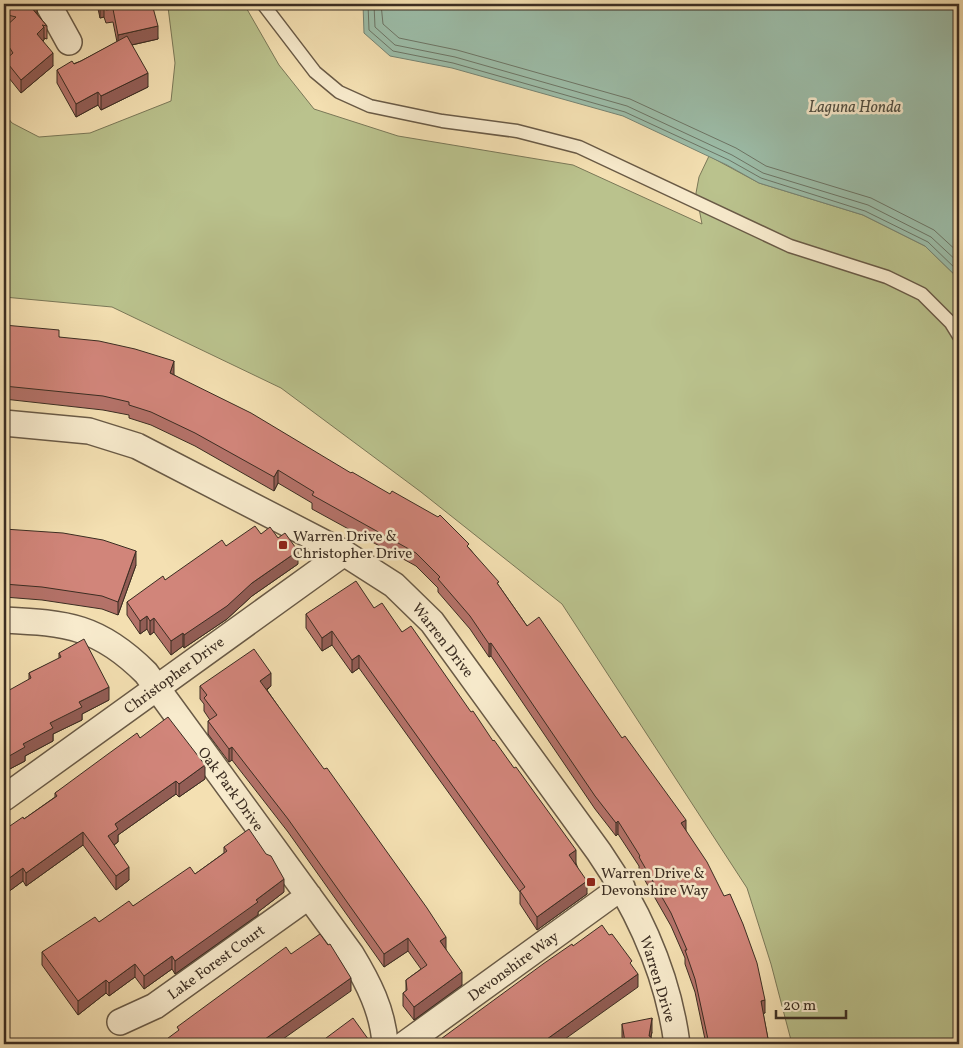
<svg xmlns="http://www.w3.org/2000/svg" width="963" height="1048" viewBox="0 0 963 1048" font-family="Vollkorn,serif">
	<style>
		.green { fill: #bac28d; stroke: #7a7858 }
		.water { fill: #9cbda9; stroke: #758373 }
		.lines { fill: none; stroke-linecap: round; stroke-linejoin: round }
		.shore { stroke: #6c7566; stroke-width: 1 }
		.lane-casing { stroke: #695a46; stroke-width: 15 }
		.street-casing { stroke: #695a46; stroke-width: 28 }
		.lane { stroke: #f8ebcd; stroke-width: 12 }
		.street { stroke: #f8ebcd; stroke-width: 25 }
		.wall { fill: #b47269; stroke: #3b2d22 }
		.shaded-wall { fill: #925d55; stroke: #3b2d22 }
		.building { fill: #d1857a; stroke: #3b2d22 }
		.poi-dot { fill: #8f2418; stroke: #f8ebcd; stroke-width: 2 }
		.labels { text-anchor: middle; stroke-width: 5; stroke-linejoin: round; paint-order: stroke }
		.poi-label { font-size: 15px; fill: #3b2d22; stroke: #f8ebcd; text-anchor: start }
		.street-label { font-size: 15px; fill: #3b2d22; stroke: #f8ebcd }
		.water-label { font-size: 16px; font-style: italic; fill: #535144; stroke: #f8ebcd }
	</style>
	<rect width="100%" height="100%" fill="#f4e0b2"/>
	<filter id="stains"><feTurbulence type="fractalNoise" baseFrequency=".004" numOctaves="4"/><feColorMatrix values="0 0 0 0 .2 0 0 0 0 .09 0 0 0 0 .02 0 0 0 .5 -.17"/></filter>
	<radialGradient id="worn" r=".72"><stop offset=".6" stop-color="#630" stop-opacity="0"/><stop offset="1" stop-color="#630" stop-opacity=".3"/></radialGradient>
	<path class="green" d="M166,4H244L279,65L314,109L398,136L573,165L702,224L696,193L699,177L709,156L759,183L863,215L925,246L959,279V1044H792L771,964L747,888L562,604L421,492L281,388L112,307L4,297V113L12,123L39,137L90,133L171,101L175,63L168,7Z"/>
	<path class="water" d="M363,4H959V279L925,246L863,215L759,183L727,165L623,116L452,68L390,56L364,33Z"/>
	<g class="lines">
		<path class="shore" d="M368,4L369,30L393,51L453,63L625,112L729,160L761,178L865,211L928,242L959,272
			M374,4L375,27L395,45L455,57L627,106L732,155L763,173L868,205L931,237L959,263
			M381,4L383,24L399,38L457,50L630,99L736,148L766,166L871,198L934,230L959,253"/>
		<defs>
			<path id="lane" d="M263,4L315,72L339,92L370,106L442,121L517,131L579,147L790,246L887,277L922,294L951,323L959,336"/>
			<path id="street" d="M48,4L69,42
				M4,423L89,431L137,446L344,553L394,585L432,622L599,852C638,909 668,975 677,1044
				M4,620C67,623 99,626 146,673L351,954C368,982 383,1011 385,1044
				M4,798L344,553
				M120,1022L155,1006L309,896
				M405,1044L622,887"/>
		</defs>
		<use href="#lane" class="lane-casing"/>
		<use href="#street" class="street-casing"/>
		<use href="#lane" class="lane"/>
		<use href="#street" class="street"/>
	</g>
	<path class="wall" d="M4,4H37V14L47,26V39L44,38V40L43,41L53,66L21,93L5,73V60L7,58L4,53Z
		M97,4H152L158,39L132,45L148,87L101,110L98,105L76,117L57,83V70L81,61L117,42L113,22L106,23L104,17L100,18Z
		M4,325L59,337L174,375L469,548L499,586L527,626L686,831L765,1013H763L769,1044H706L695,992L685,964V958L671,926L639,870V866L618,834L616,836L595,809L491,656L489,657L470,629L438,592V588L416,566L312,509V503L278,483L274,491L195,446L151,425L129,418V415L103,410L4,399Z
		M4,529L136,565L118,615L102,609L42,600L4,597Z
		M261,534L298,564L252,596L227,619L184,648L183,646L171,655L154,632L150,635L147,629L140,634L127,615V602L226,546Z
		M374,608L402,632L576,863L587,894L537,930L520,904V892L359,668L352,673L332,645L322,651L306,628V614Z
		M59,653L109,700L82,714V720L53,734V741L25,756V761L4,772L29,679V673L59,659Z
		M200,686H271L267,690L446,950L462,985L414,1020L403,1006V993L406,991V980L421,969L408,951L384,967L288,832L232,760L229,762L208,734V721L210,720L204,711V704L200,699Z
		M140,738L205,779L179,797L176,794L118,835V842L114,845L129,880L116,890L83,845L26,886L23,881L4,895L24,819L55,797V793Z
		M224,847L284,892L258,912V915L175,974L172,969L144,989L135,977L109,996L106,993L78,1015L42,965V952L99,922L133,906L195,874L224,853Z
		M622,1024L652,1032L651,1037L652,1044H623L622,1037Z"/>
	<path class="shaded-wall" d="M33,4H37V14L30,6Z
		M104,4V17L100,18V5Z
		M158,26V39L118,48V35Z
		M44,27V40L37,47V34Z
		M53,53V66L21,93V80Z
		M148,73V87L101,110V96Z
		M98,92V105L76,117V104Z
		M174,361V375L170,373Z
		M278,470V483L274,491V477Z
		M136,551V565L118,615V602Z
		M298,551V564L252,596L227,619L184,648V635L252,583Z
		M147,616V629L140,634V621Z
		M154,618V632L150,635V621Z
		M332,631V645L322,651V638Z
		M183,633V646L171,655V641Z
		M491,643V656L489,657V644Z
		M359,655V668L352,673V660Z
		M271,673V686L260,694V681Z
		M109,687V700L82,714V720L53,734V741L25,756V761L4,772V759L50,723L79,702Z
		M232,747V760L229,762V749Z
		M205,765V779L179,797V784Z
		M176,781V794L118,835V842L108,849V836L115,824Z
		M686,820V833L681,823Z
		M618,821V834L616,836V823Z
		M83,832V845L26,886V873Z
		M576,850V863L569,868V855Z
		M129,867V880L116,890V876Z
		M23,868V881L4,895V882Z
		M284,879V892L258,912V915L175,974V961Z
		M587,881V894L537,930V917Z
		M446,937V950L440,941Z
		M408,938V951L384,967V954Z
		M172,956V969L144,989V976Z
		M135,964V977L109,996V983Z
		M462,972V985L414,1020V1007Z
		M638,974V987L558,1044H540Z
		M351,978V991L276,1044H258Z
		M106,980V993L78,1015V1001Z
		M765,1000V1013L761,1014V1001Z
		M652,1018V1032L649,1044V1036Z"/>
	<path class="building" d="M4,4H33L30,6L47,26L42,25L44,27L37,34L53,53L21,80L5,60L13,53L4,39V28L16,17L4,14Z
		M100,4H152L158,26L118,35L113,9L106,10L104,4L100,5Z
		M127,36L148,73L101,96L98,92L76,104L57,70L72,61L74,64L81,61Z
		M4,325L59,330V337L99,341L135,349L174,361L170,373L251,413L351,473L352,472L390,494L392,491L438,517L440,515L469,544L467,546L499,582L497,583L527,626L539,617L622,738L625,736L686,820L681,823L707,862L724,896L730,894L743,924L757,963L765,1000L761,1001L769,1044H709L695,979L685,950H687L671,913L639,857L640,856L618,821L616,823L595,796L491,643L489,644L470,616L438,579L440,577L416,553L312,495L314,492L278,470L274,477L195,433L151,412L129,405V402L103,396L4,386Z
		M255,526L261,534L270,527L278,538L285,533L298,551L252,583L227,606L184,635L183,633L171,641L154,618L150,621L147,616L140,621L127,602L163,576L165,580L222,540L226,546Z
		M4,529L63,533L103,540L136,551L118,602L102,596L42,587L4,584Z
		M356,581L374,608L382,603L402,632L411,626L471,712L473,711L493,741L494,740L514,768L516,767L576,850L569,855L587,881L537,917L520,891L525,887L359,655L352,660L332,631L322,638L306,614Z
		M84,639L109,687L79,702L82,707L50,723L53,728L23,744L25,747L4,759V693L31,678L29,673L61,657L59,653Z
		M254,649L271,673L260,681L324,769L327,768L427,908L446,937L440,941L462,972L414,1007L403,993L407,990L406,980L427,965L408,938L384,954L288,819L232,747L229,749L208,721L217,715L204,698L207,695L200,686Z
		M168,717L205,765L179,784L176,781L115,824L118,829L108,836L129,867L116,876L83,832L26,873L23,868L4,882V830L23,817L24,819L57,796L55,793L108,754L137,733L140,738Z
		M249,829L266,854L271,856L284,879L256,900L258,902L175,961L172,956L144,976L135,964L109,983L106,980L78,1001L42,952L95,917L99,922L129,901L133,906L190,867L195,874L227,851L224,847Z
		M602,925L609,935L612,934L632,961L630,963L638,974L540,1044H434L543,964L572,944L573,946Z
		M320,934L328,945L330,944L351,978L258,1044H160L179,1030L177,1027L286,947L291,954Z
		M353,1018L371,1043L370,1044H318Z
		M652,1018L649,1036L651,1037L652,1044H623L625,1042L622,1024Z
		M4,1037L11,1044H4Z"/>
	<g class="poi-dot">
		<rect x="278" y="540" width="10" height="10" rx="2.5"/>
		<rect x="586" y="877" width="10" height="10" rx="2.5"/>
	</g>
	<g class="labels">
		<g class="poi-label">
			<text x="293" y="541">Warren Drive &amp;<tspan x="293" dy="17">Christopher Drive</tspan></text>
			<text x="601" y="878">Warren Drive &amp;<tspan x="601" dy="17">Devonshire Way</tspan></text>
		</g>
		<g class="street-label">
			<text transform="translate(443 640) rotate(52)" y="5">Warren Drive</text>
			<text transform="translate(174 675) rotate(-36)" y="5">Christopher Drive</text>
			<text transform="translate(231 789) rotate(54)" y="5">Oak Park Drive</text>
			<text transform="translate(216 962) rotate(-36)" y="5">Lake Forest Court</text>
			<text transform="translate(513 966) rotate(-36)" y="5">Devonshire Way</text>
			<text transform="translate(658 979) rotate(73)" y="5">Warren Drive</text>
		</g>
		<g class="water-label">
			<text x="855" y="112">Laguna Honda</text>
		</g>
	</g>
	<rect width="963" height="1048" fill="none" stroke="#f4e0b2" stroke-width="20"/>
	<rect x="5" y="5" width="953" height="1038" fill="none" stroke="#3b2d22" stroke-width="2.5"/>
	<rect x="10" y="10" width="943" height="1028" fill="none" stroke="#3b2d22"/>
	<path d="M776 1010v8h70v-8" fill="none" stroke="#3b2d22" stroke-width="2.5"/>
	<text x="783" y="1010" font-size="15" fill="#3b2d22" stroke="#f8ebcd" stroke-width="4" paint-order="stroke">20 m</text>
	<rect width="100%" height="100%" filter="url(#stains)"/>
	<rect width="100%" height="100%" fill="url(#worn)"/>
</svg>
